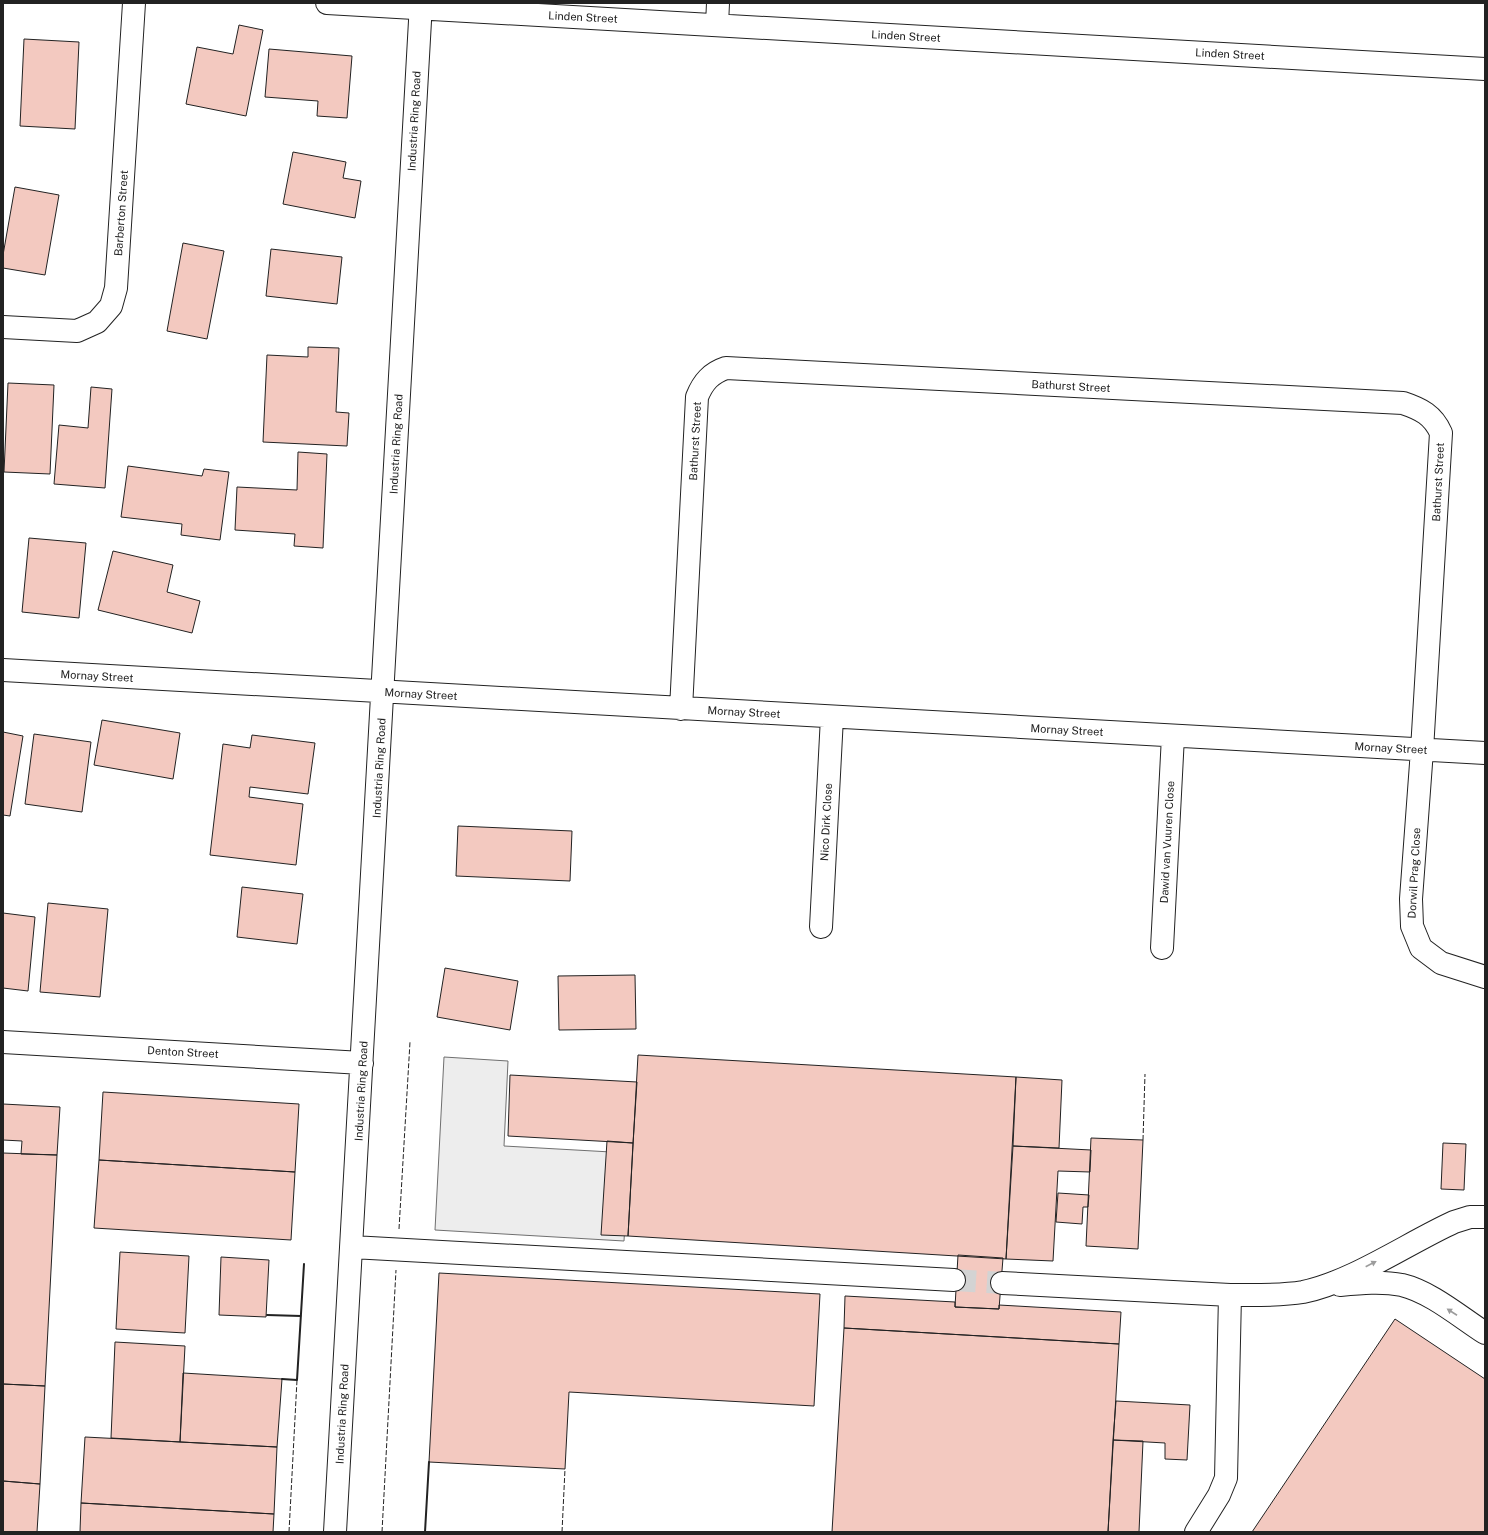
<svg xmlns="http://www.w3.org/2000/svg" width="1488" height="1535" viewBox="0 0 1488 1535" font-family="'Public Sans',sans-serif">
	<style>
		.parking { fill: #ededed; stroke: #6f6f6f }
		.building { fill: #f3c9c0; stroke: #222 }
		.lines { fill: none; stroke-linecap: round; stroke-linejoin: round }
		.minor-tunnel { stroke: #d3d3d3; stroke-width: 22; stroke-dasharray: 22 11; stroke-linecap: butt }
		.minor-casing { stroke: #222; stroke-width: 24 }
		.minor { stroke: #fff; stroke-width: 22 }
		.fence { stroke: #222; stroke-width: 1; stroke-dasharray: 5 2; stroke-linecap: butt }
		.wall { stroke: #222; stroke-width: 2 }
		.oneway { fill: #9c9c9c }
		.labels { text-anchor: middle; stroke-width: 3; stroke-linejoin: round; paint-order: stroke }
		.street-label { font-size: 11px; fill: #222; stroke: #fff }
	</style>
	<rect width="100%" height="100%" fill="#fff"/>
	<path class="parking" d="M444,1057L508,1061L504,1146L629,1153L624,1241L435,1230Z"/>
	<path class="building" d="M239,25L263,30L246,116L186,104L197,47L233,54Z
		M24,39L79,42L75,129L20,126Z
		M269,49L352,56L347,118L317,116L318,101L265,97Z
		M293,152L346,162L343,178L361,181L355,218L283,204Z
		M15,187L59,195L45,275L3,268V255Z
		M183,243L224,251L207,339L167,331Z
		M271,249L342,257L337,304L266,296Z
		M308,347L339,348L336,412L349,413L347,446L263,442L267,355L308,357Z
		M8,383L54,385L50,474L4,472Z
		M91,387L112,389L105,488L54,484L59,425L88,428Z
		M298,452L327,454L323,548L294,546L295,534L235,530L237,487L297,490Z
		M128,466L202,476L204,469L229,472L220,540L181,535L182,524L121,517Z
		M29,538L86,543L79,618L22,612Z
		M113,551L173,565L167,592L200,601L192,633L98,610Z
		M102,720L180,733L173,779L94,765Z
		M3,732L23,736L10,816L3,815Z
		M34,734L91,742L82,812L25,804Z
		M252,735L315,743L308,794L250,787L249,797L303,804L296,865L210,855L223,744L250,748Z
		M458,826L572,831L570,881L456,876Z
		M242,887L303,894L297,944L237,937Z
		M48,903L108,909L100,997L40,992Z
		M3,913L35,917L28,991L3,988Z
		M445,968L518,981L510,1030L437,1017Z
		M635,975L636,1029L559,1030L558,976Z
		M638,1055L1016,1077L1006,1259L628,1236Z
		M510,1075L637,1082L633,1143L508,1136Z
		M1016,1077L1062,1080L1059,1148L1013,1146Z
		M103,1092L299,1104L295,1172L99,1160Z
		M3,1104L60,1107L57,1155L21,1154L22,1141L3,1140Z
		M1091,1138L1143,1140L1138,1249L1086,1246Z
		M607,1141L633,1143L628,1236L601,1235Z
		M1443,1143L1466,1144L1464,1190L1441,1189Z
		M1013,1146L1091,1150L1090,1172L1058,1171L1053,1261L1006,1259Z
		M3,1153L57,1155L45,1386L3,1384Z
		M99,1160L295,1172L291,1240L94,1228Z
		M1058,1193L1089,1195L1088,1207H1083L1082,1224L1056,1222Z
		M120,1252L189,1256L185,1333L116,1329Z
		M958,1255L1003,1258L999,1309L955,1307Z
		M221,1257L269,1260L266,1317L219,1315Z
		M439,1273L820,1294L814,1406L569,1392L565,1469L429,1462Z
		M845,1296L955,1302V1307L999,1309V1305L1121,1312L1119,1344L844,1328Z
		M1395,1319L1485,1379V1532H1252Z
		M844,1328L1119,1344L1108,1532H832Z
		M115,1342L185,1346L180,1442L111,1438Z
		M183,1373L282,1379L277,1447L180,1442Z
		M3,1384L45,1386L40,1484L3,1481Z
		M1116,1401L1190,1405L1187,1460L1165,1459V1443L1113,1440Z
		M85,1437L277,1447L274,1514L81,1503Z
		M1113,1440L1143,1441L1139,1532H1108Z
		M3,1481L40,1484L37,1532H3Z
		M81,1503L274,1514L273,1532H80Z"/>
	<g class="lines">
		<path class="minor-tunnel" d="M954,1280L1002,1283"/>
		<defs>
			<path id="minor" d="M327,3L1485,69
				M717,25L718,3
				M3,327L77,331L97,322L111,306L116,288L134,3
				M3,670L1485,753
				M681,709L697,397C703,382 711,373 726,368L1403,403C1421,409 1433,415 1441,433L1422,750L1411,899L1412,926L1421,948L1441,963L1485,977
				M821,927L832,717
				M1162,948L1173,736
				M3,1042L362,1063
				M352,1247L954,1280
				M1002,1283L1230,1295
				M1340,1285C1361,1283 1382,1281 1402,1285C1431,1292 1460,1317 1485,1333
				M335,1532L421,3
				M1196,1532L1219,1495L1226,1478L1230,1295C1254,1295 1279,1296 1303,1292C1352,1282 1408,1243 1454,1222L1470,1217H1485"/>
		</defs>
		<use href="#minor" class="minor-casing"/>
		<use href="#minor" class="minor"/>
		<path class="fence" d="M1143,1140L1145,1074
			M399,1229L410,1042
			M289,1532L297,1380
			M382,1532L396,1270
			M562,1532L565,1469"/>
		<path class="wall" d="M267,1315L301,1316
			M282,1379L297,1380L304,1264
			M425,1532L429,1462"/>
	</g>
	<defs><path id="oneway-solid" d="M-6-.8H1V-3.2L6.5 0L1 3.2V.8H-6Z"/></defs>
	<g class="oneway">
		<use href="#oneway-solid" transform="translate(1371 1264) rotate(-27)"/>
		<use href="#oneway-solid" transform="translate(1452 1312) rotate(-147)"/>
	</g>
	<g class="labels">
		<g class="street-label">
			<text transform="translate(583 17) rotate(3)" y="4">Linden Street</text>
			<text transform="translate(906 36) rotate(3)" y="4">Linden Street</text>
			<text transform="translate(1230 54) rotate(3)" y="4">Linden Street</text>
			<text transform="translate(414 121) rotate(-87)" y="4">Industria Ring Road</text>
			<text transform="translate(121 213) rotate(-86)" y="4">Barberton Street</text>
			<text transform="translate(1071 386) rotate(3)" y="4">Bathurst Street</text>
			<text transform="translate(695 441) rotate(-87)" y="4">Bathurst Street</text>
			<text transform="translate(396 444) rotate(-87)" y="4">Industria Ring Road</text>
			<text transform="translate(1438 482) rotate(-87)" y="4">Bathurst Street</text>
			<text transform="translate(97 676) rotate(3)" y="4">Mornay Street</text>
			<text transform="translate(421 694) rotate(3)" y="4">Mornay Street</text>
			<text transform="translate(744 712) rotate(3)" y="4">Mornay Street</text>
			<text transform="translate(1067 730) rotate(3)" y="4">Mornay Street</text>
			<text transform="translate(1391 748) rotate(3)" y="4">Mornay Street</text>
			<text transform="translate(379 768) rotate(-87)" y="4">Industria Ring Road</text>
			<text transform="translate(826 822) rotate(-87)" y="4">Nico Dirk Close</text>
			<text transform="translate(1167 842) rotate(-87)" y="4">Dawid van Vuuren Close</text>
			<text transform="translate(1414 873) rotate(-87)" y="4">Dorwil Prag Close</text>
			<text transform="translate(183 1052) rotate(3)" y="4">Denton Street</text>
			<text transform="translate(361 1091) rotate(-87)" y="4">Industria Ring Road</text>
			<text transform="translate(342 1414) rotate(-87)" y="4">Industria Ring Road</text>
		</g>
	</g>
	<rect width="1488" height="1535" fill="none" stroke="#222222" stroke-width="8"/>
</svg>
